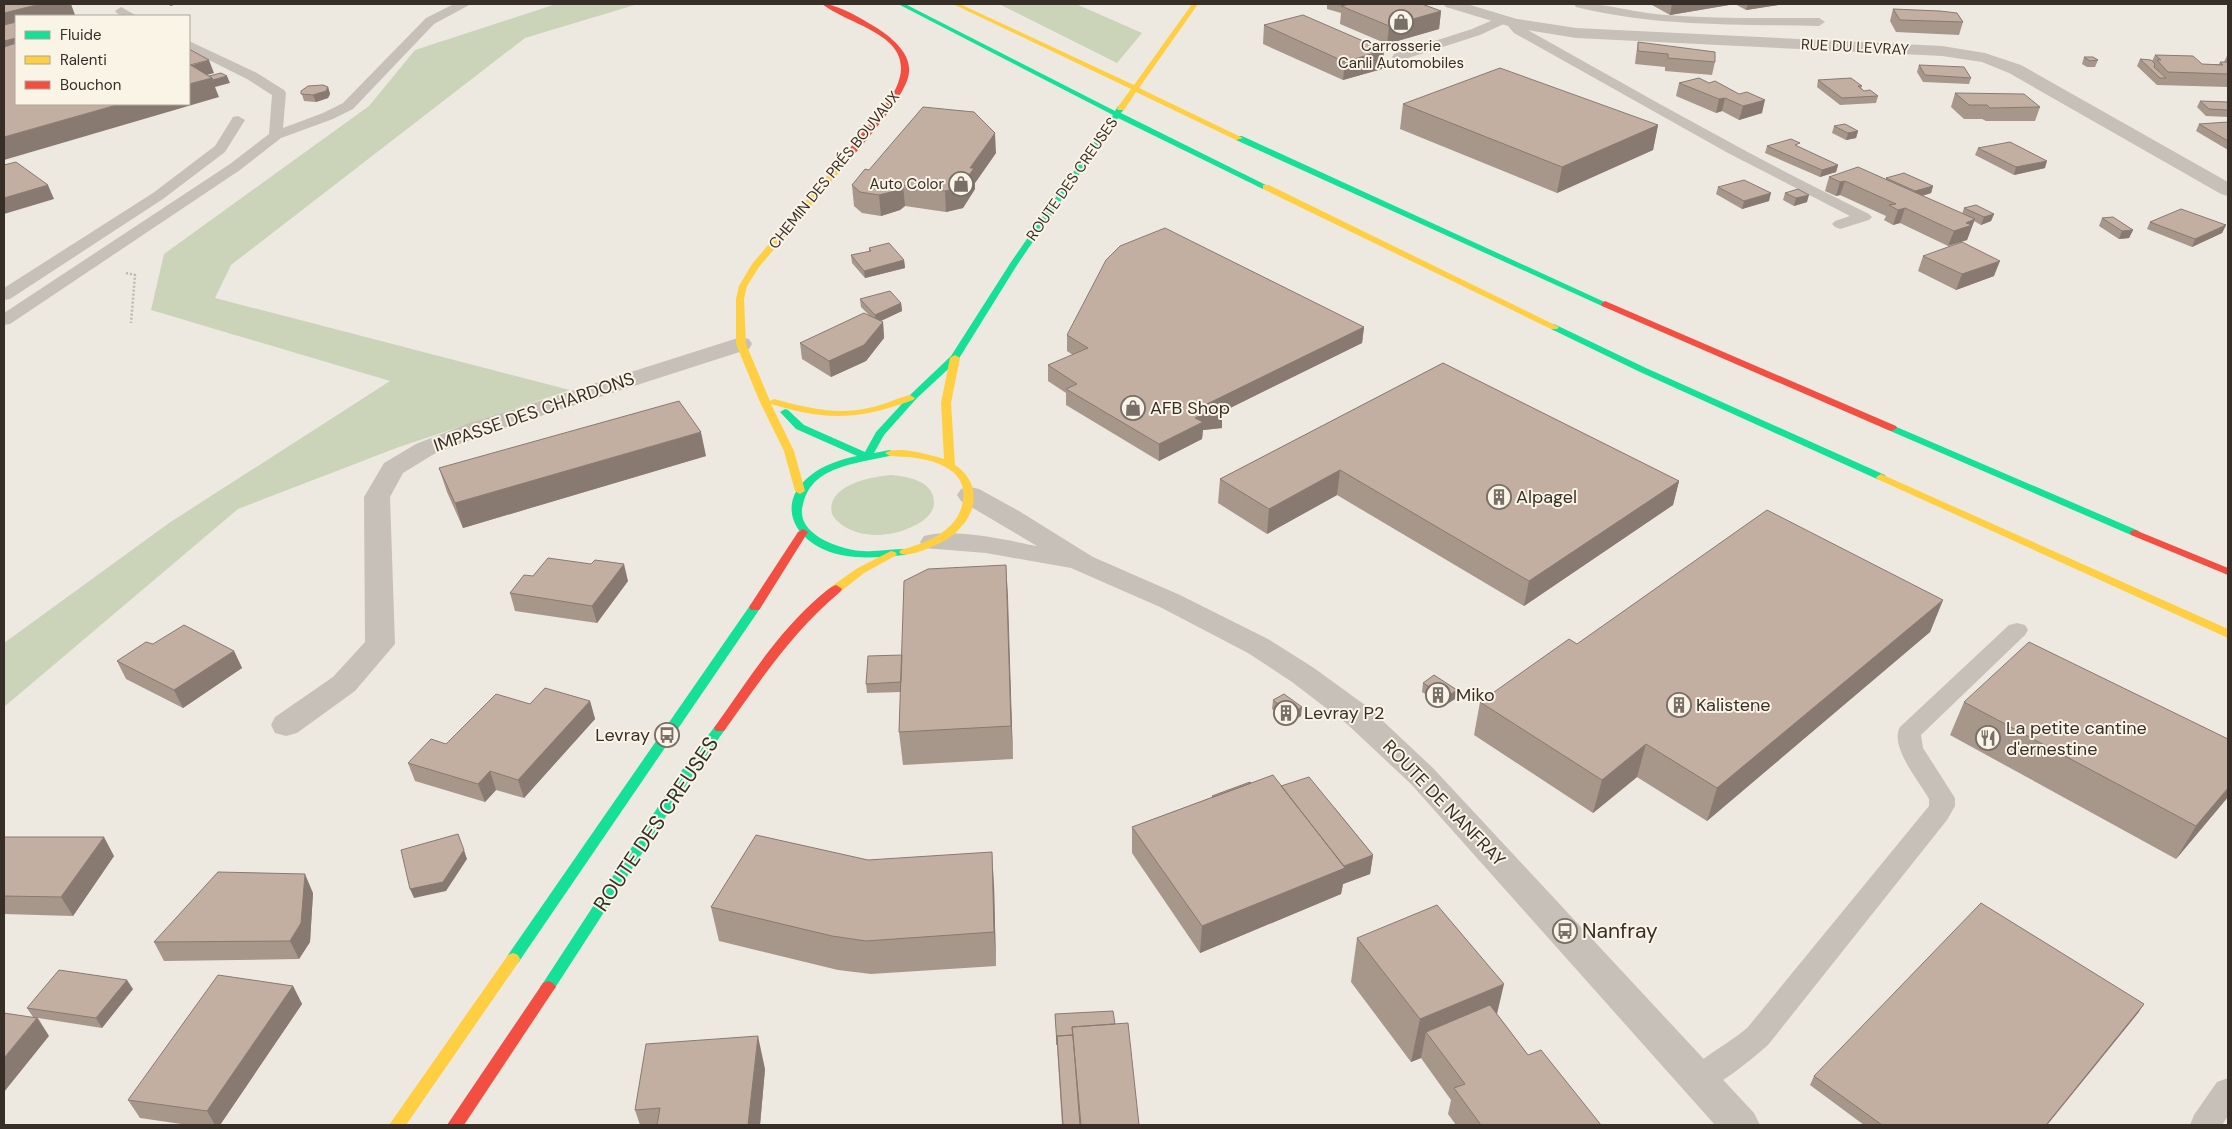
<svg xmlns="http://www.w3.org/2000/svg" width="2232" height="1129" viewBox="0 0 2232 1129" font-family="'DM Sans',sans-serif">
	<style>
		.green { fill: #cbd4b9 }
		.lines { fill: none; stroke-linecap: round; stroke-linejoin: round }
		.path { stroke: #bfb9b1; stroke-width: 2.5; stroke-dasharray: 2 2; stroke-linecap: butt }
		.lane { fill: #c6c0b8; fill-rule: evenodd }
		.street { fill: #c6c0b8; fill-rule: evenodd }
		.fast { fill: #16e098; fill-rule: evenodd }
		.slow { fill: #ffcf43; fill-rule: evenodd }
		.jam { fill: #f24e42; fill-rule: evenodd }
		.wall { fill: #a7968a }
		.shaded-wall { fill: #887a71 }
		.building { fill: #c2afa1; stroke: #887a71 }
		.labels { text-anchor: middle; stroke-width: 4; stroke-linejoin: round; paint-order: stroke }
		.far-poi-label { font-size: 15px; fill: #372e27; stroke: #faf4e7 }
		.far-street-label { font-size: 15px; fill: #372e27; stroke: #faf4e7 }
		.poi-label { font-size: 18px; fill: #372e27; stroke: #faf4e7; text-anchor: start }
		.street-label { font-size: 18px; fill: #372e27; stroke: #faf4e7 }
		.near-street-label { font-size: 21px; fill: #372e27; stroke: #faf4e7 }
		.near-poi-label { font-size: 21px; fill: #372e27; stroke: #faf4e7; text-anchor: start }
	</style>
	<rect width="100%" height="100%" fill="#ede9e0"/>
	<path class="green" d="M556,4H638L525,38L231,265L215,298L570,390L399,447L238,509L4,707V643L169,523L390,381L151,310L164,254L369,106L415,50Z
		M999,4H1076L1142,33L1117,63Z
		M892,475C909,477 935,481 934,504C933,512 928,517 921,522C899,536 865,541 842,525C838,522 834,518 832,514C825,485 873,476 892,475Z"/>
	<g class="lines">
		<path class="path" d="M126,273L135,275L131,323"/>
		<path class="lane" d="M454,4H471L434,24L353,109L333,119L281,138L240,170L10,324L4,325V313L230,164L269,134L272,95L247,79L189,50V41L257,73L284,90L286,93L283,128L323,113L343,103L426,18Z
			M1574,4C1602,2 1636,13 1665,15C1716,19 1768,18 1819,18L1825,22L1819,26C1737,24 1656,27 1576,7Z
			M121,7L137,16C129,17 120,18 115,11Z
			M1502,16L1508,20L1506,23L1480,35L1402,60H1394L1392,57L1394,54L1472,29Z
			M1515,19L1519,20L1522,27C1637,91 1751,157 1869,214L1872,217L1869,220L1840,229L1835,227L1832,224L1835,221L1850,216L1728,153L1514,33L1508,26L1511,20Z
			M238,116L245,120L225,152L163,199L10,299L4,300V288L153,193L215,146L233,117Z
			M2017,623L2025,625L2028,630L2025,635L1921,735L1923,748L1955,798V806L1947,820L1768,1045C1757,1055 1713,1091 1700,1092C1696,1092 1692,1089 1688,1088L1684,1079C1693,1061 1731,1043 1748,1027L1929,806V799C1919,781 1889,746 1900,727L2009,625Z
			M2228,1078V1116L2222,1125H2190L2194,1115L2217,1082Z"/>
		<path class="street" d="M1443,4H1467L1517,19L1576,28L1942,46L1985,53L2021,65L2228,182V196L2221,194L2009,73L1982,62L1942,56L1576,38L1515,28L1446,7Z
			M741,337L749,339L752,344L749,349L485,434L434,454L403,473L390,497L395,644L355,691L297,733L286,736L275,733L271,725L275,717L333,677L365,642L364,497L384,463L416,444L467,424Z
			M970,487L979,489L1019,511L1093,557L1180,595L1268,639L1314,668L1369,708L1433,768L1754,1113L1760,1125H1715L1411,784L1347,724L1292,682L1248,653L1160,607L1071,568L986,553L924,548L920,542L924,536C956,528 1005,540 1037,546L961,501L957,495L961,489Z"/>
		<path class="fast" d="M898,4H905L1115,111L1118,106H1124L1125,108L1121,113L1270,187L1263,189L1118,118L1019,262L958,360L917,398L884,435L874,453L890,450L895,453L894,455C870,461 837,463 817,480C808,488 804,497 802,509C799,536 842,550 863,551C877,552 891,549 905,549L911,552L905,555C879,557 850,561 825,550C790,535 778,500 811,475C823,465 842,459 857,456L796,429L780,412L785,409L788,410L804,425L865,452L876,432L911,394L951,356L1011,262L1113,115Z
			M1236,136H1242L1609,304L1605,307L1602,306L1236,140Z
			M1554,324L1646,368L1885,475L1886,477L1881,480L1877,479L1640,372L1551,329V325Z
			M1892,425L2139,531L2140,533L2135,536L2131,535L1888,430L1887,428Z
			M755,603L761,607L759,610L518,963L513,965L508,963L506,959L508,955L751,604Z
			M720,724L724,725L726,728L724,731L694,773L553,991L548,993L543,991L540,987L543,983L684,767L716,725Z"/>
		<path class="slow" d="M953,4H960L1134,85L1192,4H1198L1139,88L1243,138L1236,140L1136,92L1124,110H1118L1117,108L1131,89Z
			M834,168L841,170L759,267L747,286L744,299L746,344L770,401L774,399C808,408 838,416 873,407C886,404 897,398 910,395L915,398L913,400C858,420 827,421 771,404L794,451L805,491L800,494L795,491L784,451L759,400L736,344V299L739,286L752,264Z
			M1263,185H1269L1559,327L1557,329H1551L1263,189Z
			M955,355L960,358L951,403L955,465C979,480 979,509 960,528C951,539 937,545 924,550C917,552 908,556 901,554L899,552L901,550C928,542 959,531 963,500C965,489 961,479 953,472C935,458 911,457 890,456L885,453C895,445 932,455 944,459L941,403L950,358Z
			M1881,474L2228,629V638L1877,479L1876,477Z
			M891,551L895,552L897,554L895,556L864,573L840,592H832L830,589L832,586L856,569Z
			M513,953L518,955L520,959L518,963L406,1125H389L508,955Z"/>
		<path class="jam" d="M822,4C836,3 864,20 877,28C891,37 911,53 909,72C908,96 856,151 840,172H834V168L893,94C925,36 853,28 822,4Z
			M1605,301L1896,426L1897,428L1892,431L1888,430L1602,306L1601,304Z
			M803,529L808,532L761,607L759,610H751L749,607L798,532Z
			M2135,530L2228,568V575L2131,535L2130,533L2131,531Z
			M836,585L842,589L840,592C793,631 760,681 724,731H716L714,728L716,725C748,680 778,632 820,596C825,592 830,587 836,585Z
			M548,981L553,983L556,987L553,991L464,1125H447L543,983Z"/>
	</g>
	<path class="wall" d="M1327,4H1422L1441,11L1439,29L1387,44L1340,24L1341,13L1327,9Z
		M1652,4H1784L1746,10L1735,4L1670,15L1652,5Z
		M1893,9L1963,22L1959,35L1896,32L1890,21Z
		M1264,25L1384,50L1382,69L1343,80L1263,44Z
		M1638,42L1715,62L1712,75L1665,71V67L1635,64L1636,55Z
		M2155,55L2202,64H2219L2220,62H2224L2227,56H2228V87L2157,85L2137,66L2140,59L2152,61Z
		M2084,57L2098,60L2095,67H2087L2082,64Z
		M1919,65L1971,78L1969,84L1923,82L1917,72Z
		M1699,78L1762,113L1739,120L1722,111L1716,113L1676,96L1679,83Z
		M1818,80L1862,86L1861,88L1864,91L1878,96L1876,103L1840,105L1817,87Z
		M328,87L330,94L328,98L316,102L304,101L301,91Z
		M1955,93L2040,107L2035,121H1986L1982,119H1964L1951,107Z
		M2200,101L2228,102V117L2206,116L2197,107Z
		M1403,104L1658,125L1653,150L1557,193L1400,129Z
		M2228,122V150L2196,131L2199,124Z
		M1834,126L1858,131L1856,138L1846,140L1832,133Z
		M1767,146L1799,147L1838,165L1836,172L1820,177L1765,153Z
		M1978,148L2045,168L2014,175L1975,155Z
		M996,153L975,183V189L963,208L946,212L905,206L900,210L881,216L862,213L854,206L852,185L869,170Z
		M1829,177L1886,179V178L1933,186L1931,193L1922,196L1962,214L1964,208L1994,214L1991,221L1981,225L1974,221L1967,240L1948,246L1900,223L1893,225L1884,220L1886,216L1840,195L1836,196L1825,191Z
		M1718,187L1769,201L1742,209L1716,194Z
		M1785,193L1807,202L1794,206L1783,200Z
		M2102,218L2133,230L2129,238L2119,239L2099,226Z
		M2150,222L2226,225L2222,233L2192,247L2147,229Z
		M869,248L904,260L905,268L865,278L852,263L851,255L869,252Z
		M1923,256L1994,276L1956,290L1918,271Z
		M860,299L901,303L902,311L881,321L883,322L884,338L866,361L831,377L802,359L800,343L869,315L861,307Z
		M1364,327L1362,343L1222,412V428L1203,430L1202,439L1159,461L1066,405V393L1048,381V365L1073,355L1067,351V335Z
		M1443,363L1679,481L1673,505L1524,606L1337,495L1267,534L1218,503L1220,479Z
		M706,456L463,528L447,492L439,468Z
		M1006,565L1013,759L903,765L899,732L901,692L867,693L866,684L902,655Z
		M628,581L597,623L515,611L510,593Z
		M1943,600L1930,632L1707,821L1637,777L1593,813L1474,735L1480,702L1577,644Z
		M153,644L234,651L242,668L183,708L126,679L117,661Z
		M1423,683L1455,699L1444,706L1422,692Z
		M1273,700L1301,716L1289,723L1272,709Z
		M590,701L595,719L524,798L496,790L485,802L415,781L408,763L530,704Z
		M1964,702L2228,797L2176,859L1950,735Z
		M1251,783L1281,786L1335,808L1373,855L1370,874L1343,884L1341,894L1200,953L1132,853V827L1212,797V796Z
		M4,837L114,856L73,916L4,914Z
		M868,860L994,885L996,966L871,974L838,970L719,941L711,907Z
		M313,893L310,942L299,959L164,961L154,942Z
		M1357,938L1497,1014L1528,1055L1601,1125H1456L1448,1114L1451,1100L1421,1058L1411,1062L1351,982Z
		M293,986L302,1004L220,1125H188L140,1118L128,1100Z
		M133,989L102,1028L38,1018L49,1036L33,1017L27,1008Z
		M2144,1004L2138,1013L2047,1125H1864L1810,1085L1814,1076Z
		M1055,1014L1115,1024L1139,1125H1062Z
		M765,1069L760,1125H640L635,1110Z"/>
	<path class="shaded-wall" d="M40,4H71L75,15L69,16H16V29L4,33V13Z
		M169,4H178L170,6Z
		M1672,4H1735L1670,15Z
		M1748,4H1784L1746,10Z
		M1441,11L1439,29L1387,44L1389,26Z
		M16,38V58L4,62V41Z
		M1384,50L1382,69L1343,80L1345,62Z
		M209,60L214,73L193,79L189,66Z
		M227,76L230,83L215,87L219,97L4,160V137L120,104H189V84L212,78Z
		M328,87L330,94L328,98L316,102L313,95Z
		M1725,98L1722,111L1716,113L1719,99Z
		M1765,100L1762,113L1739,120L1743,106Z
		M1658,125L1653,150L1557,193L1562,167Z
		M1858,131L1856,138L1846,140L1848,133Z
		M995,133L996,153L975,183V189L963,208L946,212L945,191L970,168Z
		M2047,161L2045,168L2014,175L2016,167Z
		M1838,165L1836,172L1820,177L1822,170Z
		M1845,181L1840,195L1836,196L1840,182Z
		M48,185L54,199L4,214V198Z
		M903,185L905,206L900,210L881,216L879,195Z
		M1933,186L1931,193L1912,199L1915,191Z
		M1771,193L1769,201L1742,209L1744,201Z
		M1809,195L1807,202L1794,206L1796,198Z
		M1905,208L1900,223L1893,225L1898,210Z
		M1994,214L1991,221L1981,225L1984,217Z
		M1975,219L1967,240L1948,246L1954,231L1966,223Z
		M2226,225L2222,233L2192,247L2195,239Z
		M2133,230L2129,238L2119,239L2122,231Z
		M904,260L905,268L865,278L864,271Z
		M2000,261L1994,276L1956,290L1962,274Z
		M901,303L902,311L876,323L875,315Z
		M883,322L884,338L866,361L831,377L829,361Z
		M1364,327L1362,343L1222,412V428L1203,430L1202,439L1159,461V444L1195,418L1207,404Z
		M701,432L706,456L463,528L455,503Z
		M1340,470L1337,495L1267,534L1269,509Z
		M1679,481L1673,505L1524,606L1529,581Z
		M624,564L628,581L597,623L592,606Z
		M1006,565L1008,597L1013,759L1011,726Z
		M1943,600L1930,632L1707,821L1717,788Z
		M234,651L242,668L183,708L174,690Z
		M1457,690L1455,699L1444,706L1446,697Z
		M590,701L595,719L524,798L518,780Z
		M1302,707L1301,716L1289,723L1290,713Z
		M1646,744L1637,777L1593,813L1602,780Z
		M490,771L496,790L485,802L478,784Z
		M2228,788V797L2176,859L2196,826Z
		M104,837L114,856L73,916L61,897Z
		M464,850L467,859L446,891L414,898L410,889Z
		M992,852L994,885L996,966L994,932Z
		M1373,855L1370,874L1343,884L1341,894L1200,953L1202,926L1338,869Z
		M305,874L313,893L310,942L299,959L290,941Z
		M127,980L133,989L102,1028L96,1018Z
		M1504,984L1494,1027L1426,1032L1421,1058L1411,1062L1420,1019Z
		M293,986L302,1004L220,1125H215L207,1111Z
		M2144,1004L2138,1013L2047,1125H2046Z
		M37,1018L49,1036L4,1092V1058Z
		M758,1036L765,1069L760,1125H748Z"/>
	<path class="building" d="M4,4H40L4,13Z
		M1350,4H1422L1441,11L1389,26L1341,6Z
		M1893,9L1940,11L1957,13L1963,22L1900,20Z
		M1303,15L1384,50L1345,62L1264,25Z
		M16,22V38L4,41V25Z
		M1638,42L1715,52V62L1668,58V54L1638,51Z
		M16,43V104H120L4,137V47Z
		M189,49L209,60L190,65L189,64Z
		M2155,55L2193,56L2202,64L2223,65L2220,62H2228V74L2168,72L2157,60H2161Z
		M2084,57H2093L2098,60L2090,61Z
		M2140,59L2151,60L2155,64L2154,67L2166,78H2160Z
		M189,64L212,78L189,84Z
		M1919,65L1964,67L1971,78L1925,75Z
		M1500,68L1658,125L1562,167L1403,104Z
		M221,73L227,76L213,80L212,78L209,76Z
		M1699,78L1709,83L1715,81L1739,94L1747,92L1765,100L1743,106L1725,98L1719,99L1679,83Z
		M1851,78L1862,86H1858L1864,91L1870,90L1878,96L1842,98L1818,80Z
		M323,85L328,87L326,91L313,95L301,94V91L308,86Z
		M1955,93L2024,94L2040,107L1990,108L1987,105H1969Z
		M2200,101L2228,102V110L2209,109Z
		M923,107L974,112L995,133L970,168H974L961,187L945,191L903,185L899,190L879,195L860,192L852,185L865,169L869,170Z
		M2228,122V141L2199,124Z
		M1845,124L1858,131L1848,133L1834,126Z
		M1791,139L1800,143L1795,145L1838,165L1822,170L1767,146Z
		M2010,142L2047,161L2016,167L1978,148Z
		M16,162L48,185L4,198V165Z
		M1858,167L1975,219L1966,223L1972,225L1954,231L1905,208L1898,210L1889,205L1896,204L1845,181L1840,182L1829,177Z
		M1904,173L1933,186L1915,191L1886,178Z
		M1744,180L1771,193L1744,201L1718,187Z
		M1798,189L1809,195L1796,198L1785,193Z
		M1976,205L1994,214L1984,217L1964,208Z
		M2181,209L2226,225L2195,239L2150,222Z
		M2113,217L2133,230L2122,231L2102,218Z
		M1165,228L1364,327L1207,404H1217L1223,407L1222,411L1204,413L1195,418L1203,422L1159,444L1066,389L1077,384L1048,365L1088,348L1067,335L1106,260L1120,246Z
		M1962,242L2000,261L1962,274L1923,256Z
		M889,243L904,260L864,271L851,255L871,251L869,248Z
		M890,291L901,303L875,315L860,299Z
		M864,313L883,322L864,345L829,361L800,343Z
		M1443,363L1679,481L1529,581L1340,470L1269,509L1220,479Z
		M679,401L701,432L455,503L439,468Z
		M1767,510L1943,600L1717,788L1646,744L1602,780L1480,702L1569,639L1577,644Z
		M548,558L591,564L595,560L624,564L592,606L510,593L524,575L533,576Z
		M1006,565L1011,726L899,732L904,581L928,569Z
		M184,625L234,651L174,690L117,661L146,642L153,644Z
		M2029,642L2228,739V788L2196,826L1964,702Z
		M902,655L901,682L866,684L868,656Z
		M1434,675L1457,690L1446,697L1423,683Z
		M545,688L590,701L518,780L490,771L478,784L408,763L431,739L446,744L496,694L530,704Z
		M1284,694L1302,707L1290,713L1273,700Z
		M1273,775L1345,868L1202,926L1132,827Z
		M1309,777L1373,855L1344,866L1281,786Z
		M1250,782L1251,783L1213,797L1212,796Z
		M458,834L464,850L443,882L410,889L401,850Z
		M756,835L868,860L992,852L994,932L866,941L832,936L711,907Z
		M4,837H104L61,897L4,896Z
		M218,872L305,874L301,923L290,941L154,942Z
		M1981,903L2144,1004L2046,1125H1882L1814,1076Z
		M1437,905L1504,984L1420,1019L1357,938Z
		M59,970L127,980L96,1018L27,1008Z
		M218,975L293,986L207,1111L128,1100Z
		M1490,1005L1528,1055L1541,1050L1601,1125H1481L1454,1088L1465,1084L1426,1032Z
		M1113,1011L1115,1024L1072,1027L1073,1035L1057,1036V1045L1055,1014Z
		M4,1013L37,1018L4,1058Z
		M1128,1023L1139,1125H1081L1072,1027Z
		M1073,1035L1080,1125H1063L1057,1036Z
		M758,1036L748,1125H657L660,1108L635,1110L646,1044Z"/>
	<defs>
		<symbol id="shop-ring" viewBox="-11 -11 22 22"><circle r="9.5" fill="#faf4e7" stroke="#776f68" stroke-width="1.5"/><path d="M-5-2.5h2.3a2.7 3.5 0 0 1 5.4 0H5L5.5 6h-11ZM-1.5-2.5h3a1.5 2.3 0 0 0-3 0Z" fill="#776f68"/></symbol>
		<symbol id="building-ring" viewBox="-11 -11 22 22"><circle r="9.5" fill="#faf4e7" stroke="#776f68" stroke-width="1.5"/><path d="M-4-6H4V6H1V3H-1V6H-4ZM-2.5-4.3h1.7v1.8h-1.7ZM.8-4.3h1.7v1.8H.8ZM-2.5-1h1.7V.8h-1.7ZM.8-1h1.7V.8H.8Z" fill="#776f68"/></symbol>
		<symbol id="bus-ring" viewBox="-11 -11 22 22"><circle r="9.5" fill="#faf4e7" stroke="#776f68" stroke-width="1.5"/><path d="M-5-6H5V4H4V6H2V4H-2V6H-4V4H-5ZM-3.5-4V0h7V-4ZM-3.5 1.2v1.5H-2V1.2ZM2 1.2v1.5H3.5V1.2Z" fill="#776f68"/></symbol>
		<symbol id="restaurant-ring" viewBox="-11 -11 22 22"><circle r="9.5" fill="#faf4e7" stroke="#776f68" stroke-width="1.5"/><path d="M-5-6h1v4h1v-4h1v4h1v-4h1v5L-1.5 .5V6h-2V.5L-5-1ZM5-6V6H3V1.5H1.5Q1.5-4 5-6Z" fill="#776f68"/></symbol>
	</defs>
	<g fill-rule="evenodd">
		<use href="#shop-ring" x="1387" y="8" width="28" height="28"/>
		<use href="#shop-ring" x="947" y="170" width="28" height="28"/>
		<use href="#shop-ring" x="1119" y="394" width="28" height="28"/>
		<use href="#building-ring" x="1485" y="483" width="28" height="28"/>
		<use href="#building-ring" x="1424" y="681" width="28" height="28"/>
		<use href="#building-ring" x="1665" y="691" width="28" height="28"/>
		<use href="#building-ring" x="1272" y="699" width="28" height="28"/>
		<use href="#bus-ring" x="653" y="721" width="28" height="28"/>
		<use href="#restaurant-ring" x="1974" y="724" width="28" height="28"/>
		<use href="#bus-ring" x="1551" y="917" width="28" height="28"/>
	</g>
	<g class="labels">
		<g class="far-poi-label">
			<text x="1401" y="51">Carrosserie<tspan x="1401" dy="17">Canli Automobiles</tspan></text>
			<text x="944" y="189" text-anchor="end">Auto Color</text>
		</g>
		<g class="far-street-label">
			<text transform="translate(1855 47) rotate(3)" y="5">RUE DU LEVRAY</text>
			<text transform="translate(834 170) rotate(-51)" y="5">CHEMIN DES PRÉS BOUVAUX</text>
			<text transform="translate(1072 179) rotate(-55)" y="5">ROUTE DES CREUSES</text>
		</g>
		<g class="poi-label">
			<text x="1150" y="414">AFB Shop</text>
			<text x="1516" y="503">Alpagel</text>
			<text x="1456" y="701">Miko</text>
			<text x="1696" y="711">Kalistene</text>
			<text x="1304" y="719">Levray P2</text>
			<text x="2006" y="734">La petite cantine<tspan x="2006" dy="21">d'ernestine</tspan></text>
			<text x="650" y="741" text-anchor="end">Levray</text>
		</g>
		<g class="street-label">
			<text transform="translate(534 412) rotate(-19)" y="6">IMPASSE DES CHARDONS</text>
			<text transform="translate(1444 803) rotate(46)" y="6">ROUTE DE NANFRAY</text>
		</g>
		<g class="near-street-label">
			<text transform="translate(656 824) rotate(-56)" y="7">ROUTE DES CREUSES</text>
		</g>
		<g class="near-poi-label">
			<text x="1582" y="938">Nanfray</text>
		</g>
	</g>
	<rect width="2232" height="1129" fill="none" stroke="#372e27" stroke-width="10"/>
	<rect x="15" y="15" width="175" height="90" fill="#faf4e7" stroke="#aca59a"/>
	<rect x="25" y="31" width="25" height="8" fill="#16e098" stroke="#aca59a"/>
	<text x="60" y="40" font-size="15" fill="#372e27">Fluide</text>
	<rect x="25" y="56" width="25" height="8" fill="#ffcf43" stroke="#aca59a"/>
	<text x="60" y="65" font-size="15" fill="#372e27">Ralenti</text>
	<rect x="25" y="81" width="25" height="8" fill="#f24e42" stroke="#aca59a"/>
	<text x="60" y="90" font-size="15" fill="#372e27">Bouchon</text>
</svg>
